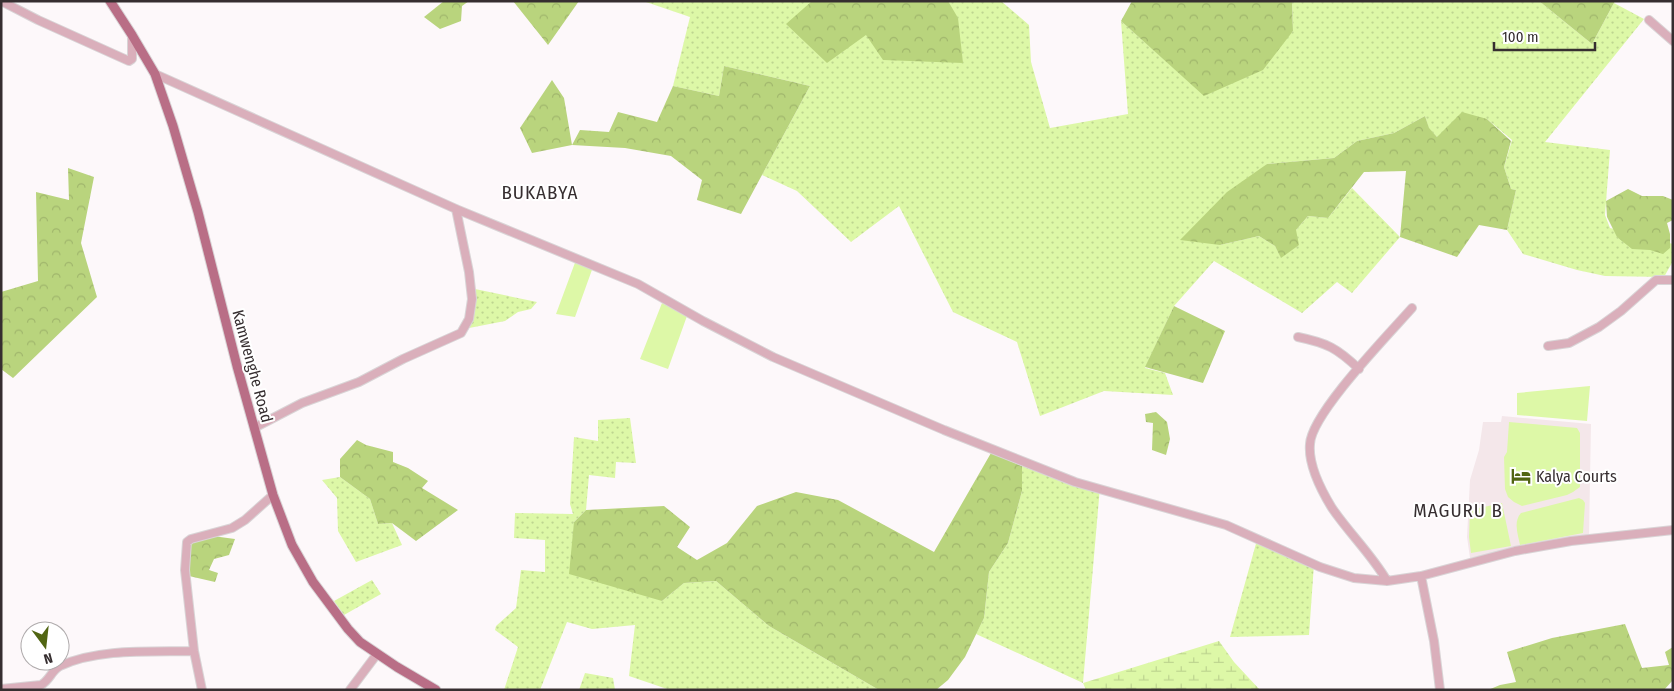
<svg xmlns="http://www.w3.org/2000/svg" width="1674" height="691" viewBox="0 0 1674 691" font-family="'Fira Sans Condensed',sans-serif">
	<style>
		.built { fill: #f4e7ea }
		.grass { fill: url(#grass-dots) }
		.forest { fill: url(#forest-crowns) }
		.wetland { fill: url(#wetland-marsh) }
		.garden { fill: #ddf8a7 }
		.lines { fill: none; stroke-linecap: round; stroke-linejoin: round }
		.minor-casing { stroke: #d9d4d6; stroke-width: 10 }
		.major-casing { stroke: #d9d4d6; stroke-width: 11 }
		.minor { stroke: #daafbb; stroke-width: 8 }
		.major { stroke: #b96e86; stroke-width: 9 }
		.labels { text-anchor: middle; stroke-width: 4; stroke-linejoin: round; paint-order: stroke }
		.street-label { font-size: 16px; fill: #362e30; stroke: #fff }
		.poi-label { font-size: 16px; fill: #362e30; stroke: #fff; text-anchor: start }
		.quarter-label { font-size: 19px; letter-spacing: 1px; fill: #362e30; stroke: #fff }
	</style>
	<defs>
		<pattern id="grass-dots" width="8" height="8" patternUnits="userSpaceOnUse" patternTransform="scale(1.25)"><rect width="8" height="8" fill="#ddf8a7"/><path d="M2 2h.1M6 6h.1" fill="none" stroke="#bed590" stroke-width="1.8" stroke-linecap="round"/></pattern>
		<pattern id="forest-crowns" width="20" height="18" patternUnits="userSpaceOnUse" patternTransform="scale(1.25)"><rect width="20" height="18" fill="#b9d47d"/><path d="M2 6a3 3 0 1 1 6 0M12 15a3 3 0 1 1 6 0" fill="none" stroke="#a0b66c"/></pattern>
		<pattern id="wetland-marsh" width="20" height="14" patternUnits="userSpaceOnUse" patternTransform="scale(1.25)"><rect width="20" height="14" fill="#ddf8a7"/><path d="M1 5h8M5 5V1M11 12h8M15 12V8" fill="none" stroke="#bed590"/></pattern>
	</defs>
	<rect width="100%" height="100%" fill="#fdf8fa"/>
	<path class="built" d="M1502,416L1591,424L1589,536L1518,548L1470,558L1467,537L1470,480L1479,450L1483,422H1501Z"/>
	<path class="grass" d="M643,1H1001L1029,25L1031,62L1050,128L1128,114L1121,21L1204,95L1293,31L1292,1H1539L1592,44L1614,3L1644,19L1545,142L1610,150L1605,215L1610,228L1673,244V261L1664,277L1605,276L1577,270L1523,254L1507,230L1516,190L1511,189L1504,167L1512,140L1487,119L1437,137L1429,129L1425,116L1394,133L1357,141L1334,158L1267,164L1220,245L1259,236L1275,246L1281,257L1296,230L1308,216L1328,218L1352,188L1400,237L1352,293L1337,282L1302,313L1214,261L1174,306L1145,368L1165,373L1173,395L1104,391L1040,416L1017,342L953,312L899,206L851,242L797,191L762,175L810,86L724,66L719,96L673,86L690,17Z
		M475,289L537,302L531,309L518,312L505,321L464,329C473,317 476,304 475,289Z
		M630,418L636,463L616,462L615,478L589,475L586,510L574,522L662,601L684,583L716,581L769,626L879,690H670L629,676L635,625L592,629L567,622L540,690H504L518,647L495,630L496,626L516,608L521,570L545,572V540L514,538L515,513L573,514L570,504L574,437L598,441V420Z
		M1022,466L1100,487L1083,683L976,634L984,618L989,572L1008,543L1022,491Z
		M340,477L370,499L378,524L392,523L402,545L356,562L338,531L337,498L322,480Z
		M1257,540L1314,564L1309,635L1230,637Z
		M372,580L381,594L344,615L334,601Z
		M585,673L613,678L615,690H579Z"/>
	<path class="forest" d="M444,1H469L462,6L461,21L440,29L424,17Z
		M513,1H579L548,45Z
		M812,1H948L958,18L963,63L883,60L866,35L827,63L786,24Z
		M1132,1H1292L1293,31L1263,70L1204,96L1121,21Z
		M1539,1H1615L1592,44Z
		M724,66L810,86L741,214L697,200L702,180L671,156L625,148L572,145L532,153L520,128L552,80L564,98L572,145L580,130L609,132L618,112L657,122L673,86L719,96Z
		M1462,112L1487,119L1511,141L1504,167L1511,189L1516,190L1507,230L1479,225L1457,257L1400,237L1406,171L1364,172L1328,218L1308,216L1296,230L1299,245L1281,258L1275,246L1259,236L1220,245L1180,240L1227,192L1267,164L1334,158L1357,141L1394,133L1425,116L1429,128L1437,137Z
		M68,168L94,177L81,243L97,297L13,378L1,369V292L38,281L36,192L69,200Z
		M1628,189L1642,196H1663L1673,200V220L1667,223L1670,234V248L1663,254L1650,250L1632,249L1617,237L1607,217L1606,201Z
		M1174,306L1225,331L1203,383L1145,367Z
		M1156,412L1167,422L1170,439L1166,455L1152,450L1153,423L1146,422L1145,414Z
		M357,440L366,445L393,452V462L408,468L428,481L422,488L458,510L416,541L392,523L378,524L370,499L340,477V459Z
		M991,453L1022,466V491L1008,543L989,572L984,618L965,657L948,680L936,690H879L769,626L716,581L684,583L662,601L569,574L574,522L586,510L664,506L690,527L677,547L697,560L727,543L757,506L796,492L838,500L934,552Z
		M205,535L235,539L229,555L214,559L209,570L218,573L215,582L189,576L185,548Z
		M1625,624L1642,668L1669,665L1665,652L1673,647V680L1664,690H1488L1500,685L1516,682L1507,652L1552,638Z"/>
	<path class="wetland" d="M1219,641L1234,662L1260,690H1086L1083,683Z"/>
	<path class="garden" d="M576,260L593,267L575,317L556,314Z
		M662,303L687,316L668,369L640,359Z
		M1590,386L1587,421L1517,415V393Z
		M1509,422L1577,428L1580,433V487L1573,492L1567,495L1522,506L1514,502L1508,497L1505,489L1504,457L1507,452Z
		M1579,498L1583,500L1585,503L1583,533L1520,545C1518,534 1513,522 1521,513Z
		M1502,503L1511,546L1471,553L1469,537L1470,510Z"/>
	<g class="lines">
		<defs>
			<path id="minor" d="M1,1L38,20L129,61L132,59V35
				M1649,20L1673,41
				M155,74L456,209L638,284L703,321L773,357L944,430L1075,482L1226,525L1320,567L1354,578L1387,581L1421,576L1515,551L1571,541L1673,530
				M1298,337C1327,343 1337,348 1359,369
				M1548,346L1569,343L1599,327L1621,311L1656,280H1673
				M254,428L302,403L359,382L403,359L461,333L469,319L472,299L469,272L456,209
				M1421,576L1434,641L1440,690
				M1387,581C1372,555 1349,533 1332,508C1321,490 1308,465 1310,444C1311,414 1389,334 1412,308
				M1,689L41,685C50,680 51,671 60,666C98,648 153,652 194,651
				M202,690L194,651L185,570L187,542L191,539L232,528L245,520L273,495
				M350,690L377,654"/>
			<path id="major" d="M110,1L132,35L155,74L173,126L198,212L237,366L273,495L292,545L313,582L348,629L360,642L397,667L436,690"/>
		</defs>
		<use href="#minor" class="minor-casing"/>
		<use href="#major" class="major-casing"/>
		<use href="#minor" class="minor"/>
		<use href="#major" class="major"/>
	</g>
	<defs>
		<symbol id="hotel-bare" viewBox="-9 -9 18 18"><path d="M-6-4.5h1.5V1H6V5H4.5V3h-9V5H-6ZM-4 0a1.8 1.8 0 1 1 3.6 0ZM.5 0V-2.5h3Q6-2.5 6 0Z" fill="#516512" stroke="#fff" stroke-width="2.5" paint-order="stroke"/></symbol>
	</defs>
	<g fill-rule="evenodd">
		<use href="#hotel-bare" x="1507" y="462" width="28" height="28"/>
	</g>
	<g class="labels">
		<g class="street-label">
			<text transform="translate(253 366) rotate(75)" y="6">Kamwenghe Road</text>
		</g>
		<g class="poi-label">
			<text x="1536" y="482">Kalya Courts</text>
		</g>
		<g class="quarter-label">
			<text x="540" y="199">BUKABYA</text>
			<text x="1458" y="517">MAGURU B</text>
		</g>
	</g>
	<rect width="1674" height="691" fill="none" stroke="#362e30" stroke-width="5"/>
	<g transform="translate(45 646) rotate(165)"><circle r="24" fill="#ffffff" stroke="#afabac"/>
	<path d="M0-4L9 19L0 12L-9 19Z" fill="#516512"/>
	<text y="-8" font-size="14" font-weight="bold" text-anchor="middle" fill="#362e30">N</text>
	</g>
	<path d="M1494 42v8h101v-8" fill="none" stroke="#362e30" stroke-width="2.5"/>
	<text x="1502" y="42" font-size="15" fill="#362e30" stroke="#ffffff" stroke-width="4" paint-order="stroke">100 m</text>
</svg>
